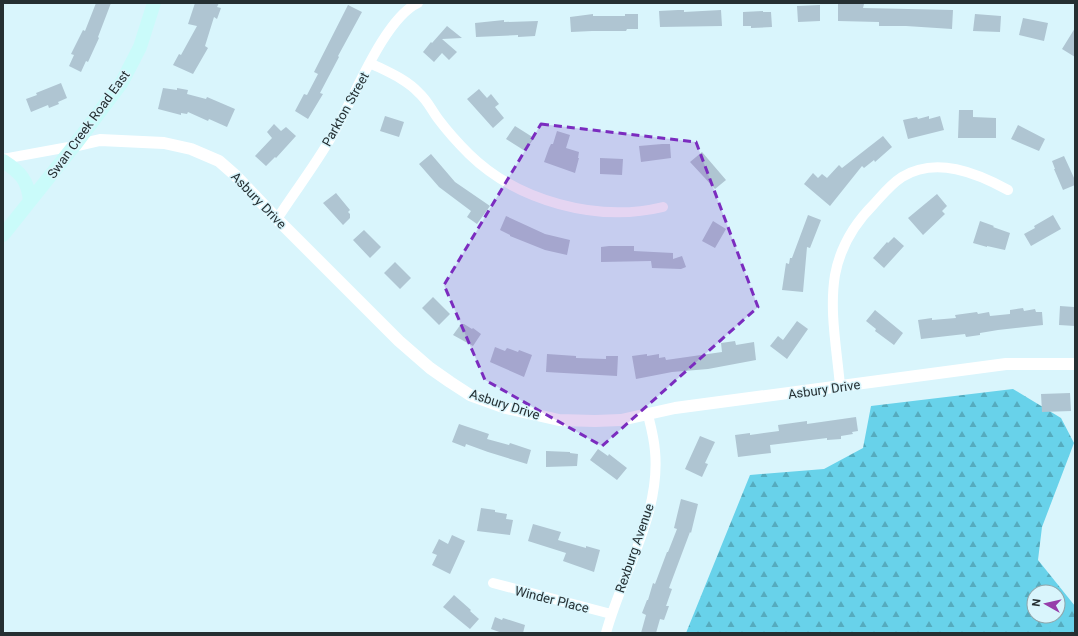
<svg xmlns="http://www.w3.org/2000/svg" width="1078" height="636" viewBox="0 0 1078 636" font-family="Roboto,sans-serif">
	<style>
		.forest { fill: url(#forest-firs); fill-rule: evenodd }
		.building { fill: #afc5d2 }
		.lines { fill: none; stroke-linecap: round; stroke-linejoin: round }
		.minor { stroke: #fff; stroke-width: 10 }
		.tertiary { stroke: #fff; stroke-width: 12 }
		.secondary { stroke: #cafbfa; stroke-width: 14 }
		.marked { fill: #7b2cbf; fill-opacity: 0.2; stroke: #7b2cbf; stroke-width: 3; stroke-dasharray: 8 5; stroke-linejoin: round }
		.labels { text-anchor: middle; stroke-width: 3; stroke-linejoin: round; paint-order: stroke }
		.street-label { font-size: 13px; fill: #252f32; stroke: #d9f5fc }
	</style>
	<defs>
		<pattern id="forest-firs" width="22" height="20" patternUnits="userSpaceOnUse"><rect width="22" height="20" fill="#68d2ea"/><path d="M5 1l3.5 6h-7zM16 11l3.5 6h-7z" fill="#55abbe"/></pattern>
	</defs>
	<rect width="100%" height="100%" fill="#d9f5fc"/>
	<path class="forest" d="M1013,389L1061,418L1074,443L1042,527L1038,560L1075,606V633H686L750,475L824,469L863,448L871,406ZM1034,592H1058V616H1034Z"/>
	<path class="building" d="M96,3H111L98,37L99,38L88,62L86,61L81,72L69,66L74,55L71,54L83,30L85,31Z
		M195,3H219L217,7L221,8L217,19L214,17L205,46L208,48L193,74L173,65L179,54L181,55L197,26L188,24Z
		M838,3L864,4L863,8L953,10L952,29L906,26H879V22L838,21Z
		M348,5L362,12L338,56L339,57L320,93L323,94L308,119L295,111L304,94L307,95L318,74L314,72Z
		M820,5V21L798,22L797,6Z
		M678,10H684V12L721,10L722,26L660,27L659,11Z
		M763,11V12H771L772,27L751,28V26H743V12Z
		M593,14V16H625V14H638V29H627L626,31H592L571,32L570,17Z
		M975,14L1001,16L1000,32L973,31Z
		M1023,18L1048,23L1044,41L1019,35Z
		M504,20V22L538,21L535,36L518,37V35L476,37L475,23Z
		M447,26L462,38L442,39L457,52L449,60L442,53L434,62L423,52L431,42L432,43Z
		M1075,28V57L1062,49Z
		M61,83L67,98L58,102L59,104L49,108L48,105L31,112L26,99L37,95L36,93Z
		M163,88L177,90V88L188,90L187,94L206,99L207,97L235,109L227,127L209,119L208,121L188,112L187,114L181,113V115L158,109Z
		M479,89L487,98L491,94L499,104L495,107L504,118L493,128L467,99Z
		M959,110H973V117L996,118V138H958Z
		M385,116L404,122L399,137L380,131Z
		M929,116V119L940,116L944,130L908,139L903,120L917,117L918,119Z
		M274,124L281,131L286,127L296,136L276,158L275,157L266,166L255,156L272,138L267,132Z
		M1018,125L1045,139L1039,151L1011,139Z
		M515,126L534,138L525,151L506,139Z
		M557,131L570,135L566,148L579,152L578,158H579L575,173L544,162L549,148L551,144H553Z
		M883,136L892,147L875,162L874,160L864,168L862,166L830,206L804,184L813,173L818,178L822,174L827,178L839,165L842,168Z
		M662,144H670L671,158L641,162L639,146Z
		M702,152L726,180L715,189L690,162Z
		M431,154L455,182L490,206L477,224L467,217L471,211L439,187L419,164Z
		M1064,156L1075,180V185L1063,190L1054,169H1055L1052,161Z
		M600,158L623,159L622,175L600,174Z
		M336,193L350,210L348,212L350,214V218L343,225L323,203Z
		M937,194L947,206L942,211L945,214L923,235L908,218Z
		M808,215L821,220L810,248L807,247L803,292L782,290L786,263L789,264L790,258H792Z
		M1053,215L1061,229L1031,246L1024,234L1035,228L1034,226Z
		M506,216L545,234L570,240L567,255L545,250L510,236V235L500,230Z
		M713,221L726,229L715,248L702,241Z
		M980,221L994,226L993,227L1010,233L1005,250L987,246V247L973,243Z
		M364,230L381,247L370,258L353,240Z
		M894,237L904,246L884,268L873,258L887,242L888,243Z
		M609,246H634V251L673,253V259L682,256L686,267L681,269L652,268L651,261L601,262V247Z
		M395,262L411,278L400,289L384,273Z
		M433,297L450,314L439,325L422,308Z
		M1060,306L1074,307V309H1075V326L1059,325Z
		M1023,308L1024,311L1035,309L1036,312H1042L1043,325L998,330L980,333V335L966,337L965,334L921,339L918,320L932,318V320L956,318L955,315L977,312L978,314L989,312L990,316L1010,314V310Z
		M875,310L903,333L894,345L875,331L876,329L866,321Z
		M797,321L808,329L787,359L770,346L778,336L783,340Z
		M461,324H464L472,329L473,328L481,334L473,346L453,335Z
		M735,341L736,345L754,342L756,360L708,369L672,372L636,379L632,356L647,354V356L659,354V358L665,357L666,360L722,352L721,343Z
		M495,347L505,351L507,348L518,352L519,350L532,355L524,377L490,362Z
		M547,354L576,356V358L606,359V356H618L617,376L546,372Z
		M1070,393L1071,411L1042,412L1041,394Z
		M856,417L858,431L852,432L853,434L841,436V439L827,440V438L770,445L771,453L738,457L735,435L750,433V435L779,431L778,425L807,421V424Z
		M459,424L489,434L487,439L509,445L510,443L531,450L527,464L488,452L466,444L465,447L452,442Z
		M700,436L715,442L705,463L708,464L702,477L685,469Z
		M598,449L608,456L609,454L627,468L617,480L590,460Z
		M546,451L570,452V453L578,454L577,466L546,467Z
		M681,499L698,504L691,533L690,532L669,588L672,589L666,606H669L664,620L660,619L656,633H641L646,615L642,613L647,600H648L653,583L655,584L667,552H668L677,529L674,528Z
		M481,508L495,510V512L507,514L506,519L513,520L510,535L477,531Z
		M533,524L561,532L558,540L586,548V546L600,550L594,572L563,561L566,553L528,541Z
		M452,535L465,541L450,574L432,565L437,555L432,553L439,539L448,544Z
		M454,595L471,610L470,611L479,619L470,629L443,607Z
		M495,617L502,620L503,618L525,625L523,633H502L491,629Z"/>
	<g class="lines">
		<path class="minor" d="M370,63C388,72 406,79 419,93C428,101 432,111 439,120C448,132 458,143 469,154C517,201 597,223 663,207
			M3,159L74,146
			M277,219C297,188 320,159 337,127C355,95 385,18 418,3
			M840,386C837,350 829,311 835,275C840,248 855,223 874,204C883,194 891,184 902,177C936,156 977,173 1008,190
			M493,583L611,614
			M606,633C622,574 661,514 655,451C654,438 651,427 648,415"/>
		<path class="tertiary" d="M74,146L100,140L164,143L191,149L219,161L235,175L277,219L399,341L430,368L450,382L470,395L506,408L559,420L595,421L621,420L675,408L1006,364H1075"/>
		<path class="secondary" d="M3,161C20,172 28,180 30,201
			M3,235L74,146L122,82L140,47L154,3"/>
	</g>
	<path class="marked" d="M541,124L696,142L758,307L602,446L485,380L444,285Z"/>
	<g class="labels">
		<g class="street-label">
			<text transform="translate(345 109) rotate(-61)" y="5">Parkton Street</text>
			<text transform="translate(88 124) rotate(-54)" y="5">Swan Creek Road East</text>
			<text transform="translate(259 200) rotate(46)" y="5">Asbury Drive</text>
			<text transform="translate(824 389) rotate(-8)" y="5">Asbury Drive</text>
			<text transform="translate(505 404) rotate(18)" y="5">Asbury Drive</text>
			<text transform="translate(634 548) rotate(-71)" y="5">Rexburg Avenue</text>
			<text transform="translate(552 599) rotate(14)" y="5">Winder Place</text>
		</g>
	</g>
	<rect width="1078" height="636" fill="none" stroke="#252f32" stroke-width="8"/>
	<g transform="translate(1046 604) rotate(278)"><circle r="19" fill="#d9f5fc" stroke="#91a6ab"/>
	<path d="M0-3L7 15L0 10L-7 15Z" fill="#963eaa"/>
	<text y="-6" font-size="11" font-weight="bold" text-anchor="middle" fill="#252f32">N</text>
	</g>
</svg>
